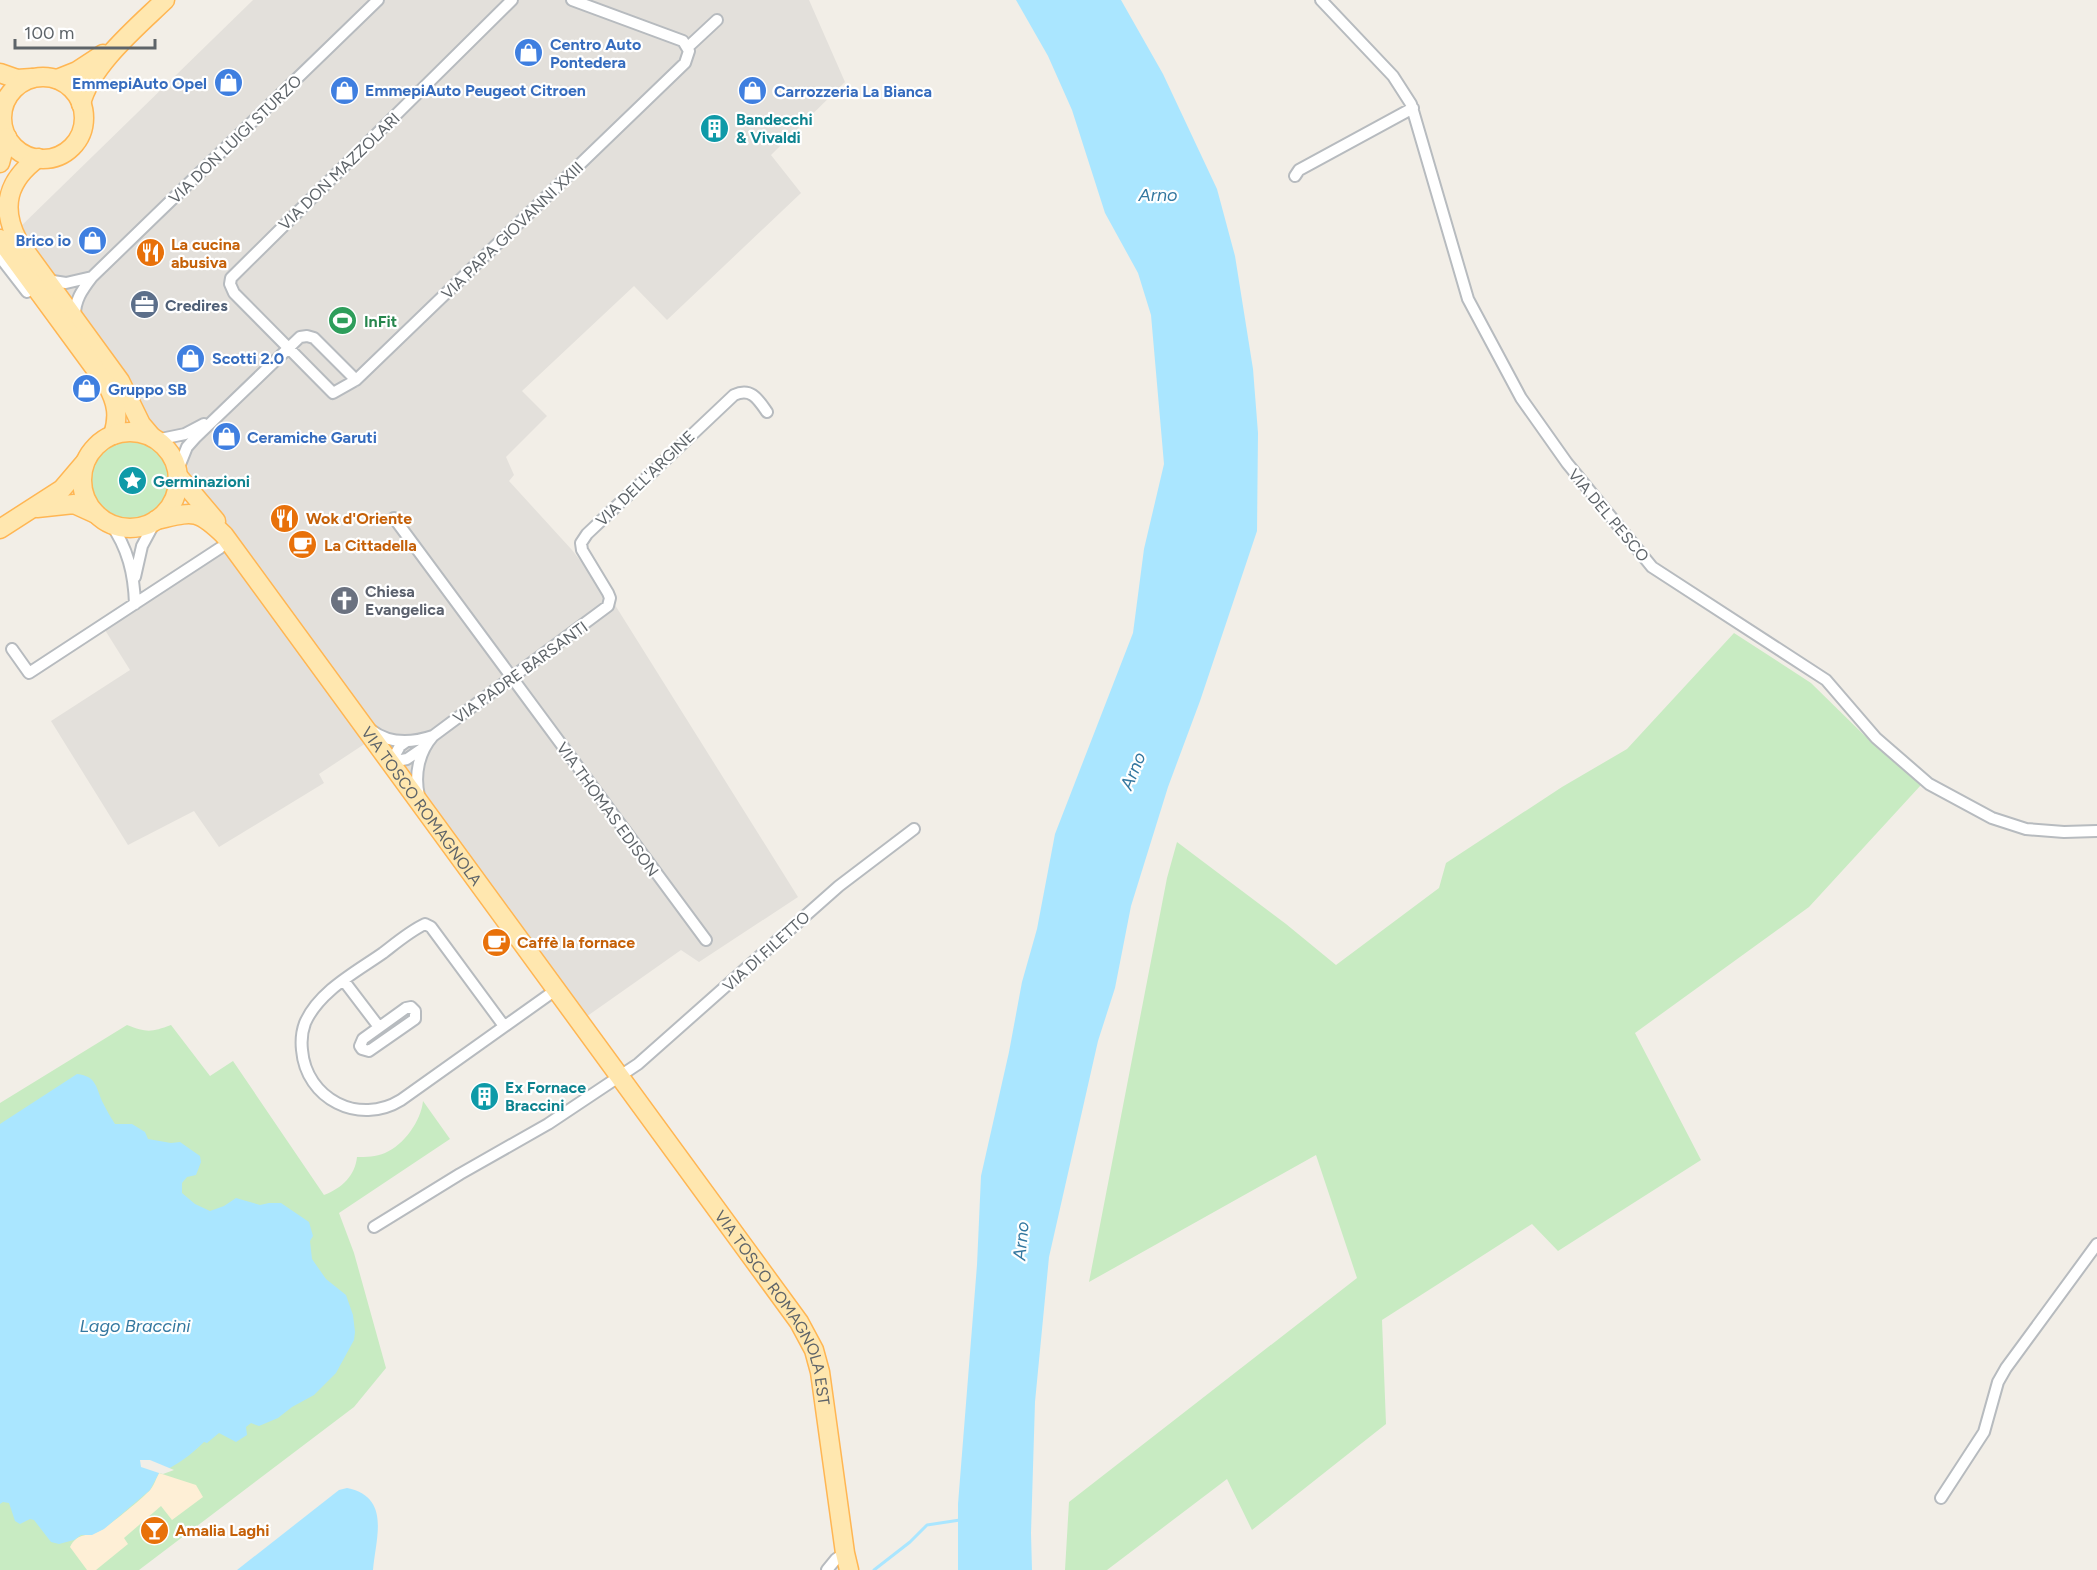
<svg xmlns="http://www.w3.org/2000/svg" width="2097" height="1570" viewBox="0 0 2097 1570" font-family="Figtree,sans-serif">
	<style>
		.industrial { fill: #e3e0db }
		.green { fill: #c8ebc2 }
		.sand { fill: #feefd6 }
		.water { fill: #aae6ff }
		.pier { fill: #f2eee7 }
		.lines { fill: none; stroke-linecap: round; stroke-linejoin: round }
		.stream { stroke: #aae6ff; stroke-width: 3 }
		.minor-casing { stroke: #b7bbbf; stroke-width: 14 }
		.primary-casing { stroke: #ffb653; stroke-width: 21 }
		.minor { stroke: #fff; stroke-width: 10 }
		.primary { stroke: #ffe7af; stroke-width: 18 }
		.labels { text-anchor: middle; stroke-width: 4.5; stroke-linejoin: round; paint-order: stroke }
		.shop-label { font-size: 16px; font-weight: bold; fill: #366cbe; stroke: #fff; text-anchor: start }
		.culture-label { font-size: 16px; font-weight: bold; fill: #0d838f; stroke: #fff; text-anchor: start }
		.street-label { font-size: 16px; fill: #5e6469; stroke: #fff }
		.food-label { font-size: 16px; font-weight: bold; fill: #c56008; stroke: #fff; text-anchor: start }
		.service-label { font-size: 16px; font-weight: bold; fill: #4e5e75; stroke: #fff; text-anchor: start }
		.leisure-label { font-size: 16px; font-weight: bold; fill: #27864d; stroke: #fff; text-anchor: start }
		.worship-label { font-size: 16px; font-weight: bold; fill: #5b616d; stroke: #fff; text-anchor: start }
		.water-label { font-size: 18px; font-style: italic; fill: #3478a0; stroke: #fff }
	</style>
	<rect width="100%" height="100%" fill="#f2eee7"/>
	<path class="industrial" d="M253,0H809L845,82L771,155L801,193L667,320L634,286L522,391L547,416L506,457L514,475L509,481L572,550L615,605L798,897L699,962L681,950L576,1024L366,743L319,774L324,783L219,847L194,811L128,845L51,721L130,670L105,630L240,542L188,478L187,461L197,430L164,434L150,425L17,230Z"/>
	<path class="green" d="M91 480a39 39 0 1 1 78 0a39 39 0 1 1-78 0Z
		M1734,633L1811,683L1863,734L1921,785L1809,907L1635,1033L1701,1160L1558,1251L1532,1224L1382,1320L1386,1424L1252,1530L1227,1479L1107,1570H1065L1069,1502L1357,1278L1316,1155L1089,1282L1167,878L1177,842L1286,924L1336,965L1439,888L1446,863L1562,787L1627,749Z
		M127,1025C147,1033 152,1032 171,1025L210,1076L233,1061L324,1195C342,1188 355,1176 357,1157C366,1157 376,1157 385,1153C404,1145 421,1121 423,1101L450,1139L339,1213L354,1253L386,1368L354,1407L139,1570H0V1103Z"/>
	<path class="sand" d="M159,1473L196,1485L203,1497L172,1520L161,1506L124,1538L128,1544L96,1570H87L70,1547C78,1531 88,1538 101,1530C110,1525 143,1498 150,1490C154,1486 156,1478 159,1473Z"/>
	<path class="water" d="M1016,0H1121L1163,74L1217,189L1235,256L1253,369L1258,433L1257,531L1200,701L1168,787L1131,906L1115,988L1098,1041L1049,1257L1035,1402L1031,1533L1032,1570H958V1504L977,1265L981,1176L1009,1052L1022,982L1037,929L1055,834L1133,633L1144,549L1164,464L1151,315L1138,273L1105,213L1072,110L1048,56Z
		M77,1074C97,1076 96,1088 103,1103C107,1111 111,1118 115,1124H132L145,1132L148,1139L171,1143L180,1142L200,1156L201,1162L196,1175L187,1177L182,1183V1193L195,1204L210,1211L224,1206L236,1198L260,1205L269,1203H281L309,1222L313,1236L310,1241L312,1259L326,1279L346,1295L353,1315L355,1332L354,1340L336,1373L314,1395L292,1407L278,1418L259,1426L251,1423L246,1427L247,1435L236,1442L219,1433L207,1443L204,1442C191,1455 176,1466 159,1473L150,1490L104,1529L92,1535H81L74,1540L59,1544L51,1542L34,1520L30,1519L20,1524L15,1521L9,1503L3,1502L0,1504V1124Z
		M347,1488C391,1497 376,1537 373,1570H237L339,1490Z"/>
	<path class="pier" d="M140,1460H150L174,1470L163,1474L159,1473L141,1467Z"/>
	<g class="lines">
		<path class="stream" d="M874,1570L910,1542L927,1525L960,1520"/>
		<defs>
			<path id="minor" d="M512,0L231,278L230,284L234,293L333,393L356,380L685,63L689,51L683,41L572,0
				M1321,0L1393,76L1411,104L1468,299L1521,398L1567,463L1652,567L1826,680L1876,738L1929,784L1992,818L2026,829L2064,832L2097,831
				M688,47L717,20
				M1295,176L1299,170L1413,108
				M0,257L27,292
				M46,280L66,283L92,277
				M75,318C74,301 82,290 92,277L378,0
				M156,440L185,434L204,424
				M177,472L187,447L195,438L300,337L307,336L314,338L356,380
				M394,518L706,940
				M110,523C128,548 134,574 135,604
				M135,577L142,546L156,520
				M12,649L29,673L220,548
				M371,730C389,744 412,743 433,736
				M391,762L407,759L423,748
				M391,762L400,746L407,741
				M419,796C414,774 419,752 433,736L608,606L610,598L608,593L582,550L581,543L587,534L734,395C751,387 758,399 767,412
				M344,981L379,1027
				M411,1007L415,1011V1019L369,1051L362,1049L360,1046L363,1039L406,1008Z
				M504,1026L431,927L425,924C410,931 396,943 383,953C356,972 319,991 305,1023C302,1031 301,1041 302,1050C306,1099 359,1126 401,1100L557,989
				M374,1227L460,1174L548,1124L638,1064L839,886L914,829
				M1941,1498L1984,1432L1998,1382L2006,1368L2097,1244
				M827,1570L836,1559L845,1553"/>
			<g id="primary">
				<path d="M0,73L17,79L32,78"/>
				<circle cx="43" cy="118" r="41"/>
				<path d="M57,79L77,71L103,54"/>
				<path d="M81,104C90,66 138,26 165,0"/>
				<path d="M38,158C8,180 0,207 18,241L120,381L141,424L152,437"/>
				<path d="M0,163L7,137"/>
				<path d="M0,239L107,385C117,403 119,416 113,435"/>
				<circle cx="130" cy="480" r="48"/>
				<path d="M178,476L216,521"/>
				<path d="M37,508L74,504L96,514"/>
				<path id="s1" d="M156,520C193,512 196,508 224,535L799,1322L814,1350L820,1372L845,1553L849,1570"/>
				<path d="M0,529L62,489L85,462"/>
			</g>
		</defs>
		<use href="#minor" class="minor-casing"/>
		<use href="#primary" class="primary-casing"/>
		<use href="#minor" class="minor"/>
		<use href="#primary" class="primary"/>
	</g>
	<defs>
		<symbol id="shop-disc" viewBox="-11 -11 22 22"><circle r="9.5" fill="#3f7fe0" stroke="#fff"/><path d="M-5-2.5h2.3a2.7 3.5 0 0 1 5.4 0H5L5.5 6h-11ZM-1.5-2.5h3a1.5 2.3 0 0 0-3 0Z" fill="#fff"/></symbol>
		<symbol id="building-disc" viewBox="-11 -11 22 22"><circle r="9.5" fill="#0f9aa8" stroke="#fff"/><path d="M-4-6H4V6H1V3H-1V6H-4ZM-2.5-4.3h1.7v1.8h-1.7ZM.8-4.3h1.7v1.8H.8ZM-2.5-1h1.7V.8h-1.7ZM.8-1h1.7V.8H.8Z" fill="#fff"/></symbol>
		<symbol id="restaurant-disc" viewBox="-11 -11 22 22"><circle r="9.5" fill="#e8710a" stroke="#fff"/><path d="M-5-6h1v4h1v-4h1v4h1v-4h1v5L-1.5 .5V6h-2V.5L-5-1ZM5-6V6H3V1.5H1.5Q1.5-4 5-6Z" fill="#fff"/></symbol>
		<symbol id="office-disc" viewBox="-11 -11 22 22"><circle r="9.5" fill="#5c6f8a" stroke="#fff"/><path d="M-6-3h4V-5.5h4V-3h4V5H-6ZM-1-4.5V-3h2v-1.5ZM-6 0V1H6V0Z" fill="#fff"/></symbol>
		<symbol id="stadium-disc" viewBox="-11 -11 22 22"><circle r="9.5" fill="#2e9e5b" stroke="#fff"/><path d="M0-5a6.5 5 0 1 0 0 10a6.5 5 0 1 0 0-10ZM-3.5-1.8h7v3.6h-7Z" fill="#fff"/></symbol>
		<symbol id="sight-disc" viewBox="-11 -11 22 22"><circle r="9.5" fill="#0f9aa8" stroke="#fff"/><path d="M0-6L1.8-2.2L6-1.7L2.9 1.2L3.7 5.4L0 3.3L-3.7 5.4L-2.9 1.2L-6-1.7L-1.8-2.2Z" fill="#fff"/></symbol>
		<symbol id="cafe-disc" viewBox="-11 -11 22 22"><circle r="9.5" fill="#e8710a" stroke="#fff"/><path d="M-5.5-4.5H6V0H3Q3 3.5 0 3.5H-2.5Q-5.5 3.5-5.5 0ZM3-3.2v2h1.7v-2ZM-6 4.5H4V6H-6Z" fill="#fff"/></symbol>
		<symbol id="church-disc" viewBox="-11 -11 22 22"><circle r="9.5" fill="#6b7280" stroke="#fff"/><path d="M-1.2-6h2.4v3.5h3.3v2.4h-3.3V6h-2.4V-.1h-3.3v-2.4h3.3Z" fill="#fff"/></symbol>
		<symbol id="bar-disc" viewBox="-11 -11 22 22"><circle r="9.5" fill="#e8710a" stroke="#fff"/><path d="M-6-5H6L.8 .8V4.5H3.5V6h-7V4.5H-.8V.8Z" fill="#fff"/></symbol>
	</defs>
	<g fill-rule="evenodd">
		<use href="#shop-disc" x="512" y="36" width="33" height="33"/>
		<use href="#shop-disc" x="212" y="66" width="33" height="33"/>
		<use href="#shop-disc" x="328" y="74" width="33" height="33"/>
		<use href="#shop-disc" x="736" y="74" width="33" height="33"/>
		<use href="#building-disc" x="698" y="112" width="33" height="33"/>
		<use href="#shop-disc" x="76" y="224" width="33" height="33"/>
		<use href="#restaurant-disc" x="134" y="236" width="33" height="33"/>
		<use href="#office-disc" x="128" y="288" width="33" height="33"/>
		<use href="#stadium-disc" x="326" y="304" width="33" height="33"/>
		<use href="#shop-disc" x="174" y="342" width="33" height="33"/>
		<use href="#shop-disc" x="70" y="372" width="33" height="33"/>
		<use href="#shop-disc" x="210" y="420" width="33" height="33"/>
		<use href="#sight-disc" x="116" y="464" width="33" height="33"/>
		<use href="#restaurant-disc" x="268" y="502" width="33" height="33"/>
		<use href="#cafe-disc" x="286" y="528" width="33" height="33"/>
		<use href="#church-disc" x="328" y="584" width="33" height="33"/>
		<use href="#cafe-disc" x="480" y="926" width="33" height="33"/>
		<use href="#building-disc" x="468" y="1080" width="33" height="33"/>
		<use href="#bar-disc" x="138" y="1514" width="33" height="33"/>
	</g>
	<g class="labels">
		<g class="shop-label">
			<text x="550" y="50">Centro Auto<tspan x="550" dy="18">Pontedera</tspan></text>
			<text x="207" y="89" text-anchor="end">EmmepiAuto Opel</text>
			<text x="365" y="96">EmmepiAuto Peugeot Citroen</text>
			<text x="774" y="97">Carrozzeria La Bianca</text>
			<text x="71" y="246" text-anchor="end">Brico io</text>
			<text x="212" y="364">Scotti 2.0</text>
			<text x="108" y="395">Gruppo SB</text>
			<text x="247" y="443">Ceramiche Garuti</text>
		</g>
		<g class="culture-label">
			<text x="736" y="125">Bandecchi<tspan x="736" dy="18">&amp; Vivaldi</tspan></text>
			<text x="153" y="487">Germinazioni</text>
			<text x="505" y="1093">Ex Fornace<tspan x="505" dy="18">Braccini</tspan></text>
		</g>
		<g class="street-label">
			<text transform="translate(235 139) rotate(-44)" y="6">VIA DON LUIGI STURZO</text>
			<text transform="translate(339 171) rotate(-44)" y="6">VIA DON MAZZOLARI</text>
			<text transform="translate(512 230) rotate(-44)" y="6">VIA PAPA GIOVANNI XXIII</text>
			<text transform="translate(645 478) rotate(-44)" y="6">VIA DELL'ARGINE</text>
			<text transform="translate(1609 515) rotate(50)" y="6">VIA DEL PESCO</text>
			<text transform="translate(520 672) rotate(-36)" y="6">VIA PADRE BARSANTI</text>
			<text dy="6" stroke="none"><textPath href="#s1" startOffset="411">VIA TOSCO ROMAGNOLA</textPath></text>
			<text transform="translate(608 809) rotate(54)" y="6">VIA THOMAS EDISON</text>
			<text transform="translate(766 951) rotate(-42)" y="6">VIA DI FILETTO</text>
			<text dy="6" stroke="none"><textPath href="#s1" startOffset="1026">VIA TOSCO ROMAGNOLA EST</textPath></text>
		</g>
		<g class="food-label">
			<text x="171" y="250">La cucina<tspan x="171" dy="18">abusiva</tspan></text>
			<text x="306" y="524">Wok d'Oriente</text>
			<text x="324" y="551">La Cittadella</text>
			<text x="517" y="948">Caffè la fornace</text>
			<text x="175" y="1536">Amalia Laghi</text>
		</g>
		<g class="service-label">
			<text x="165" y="311">Credires</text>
		</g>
		<g class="leisure-label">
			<text x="364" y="327">InFit</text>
		</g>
		<g class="worship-label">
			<text x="365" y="597">Chiesa<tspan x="365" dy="18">Evangelica</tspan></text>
		</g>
		<g class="water-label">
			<text x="1158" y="201">Arno</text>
			<text transform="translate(1133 771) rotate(-68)" y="6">Arno</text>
			<text transform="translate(1021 1241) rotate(-85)" y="6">Arno</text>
			<text x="135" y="1332">Lago Braccini</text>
		</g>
	</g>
	<path d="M15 39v9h140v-9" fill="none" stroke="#5e6469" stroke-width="3"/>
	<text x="24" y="39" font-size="18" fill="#5e6469" stroke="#ffffff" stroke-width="4.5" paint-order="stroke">100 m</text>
</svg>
